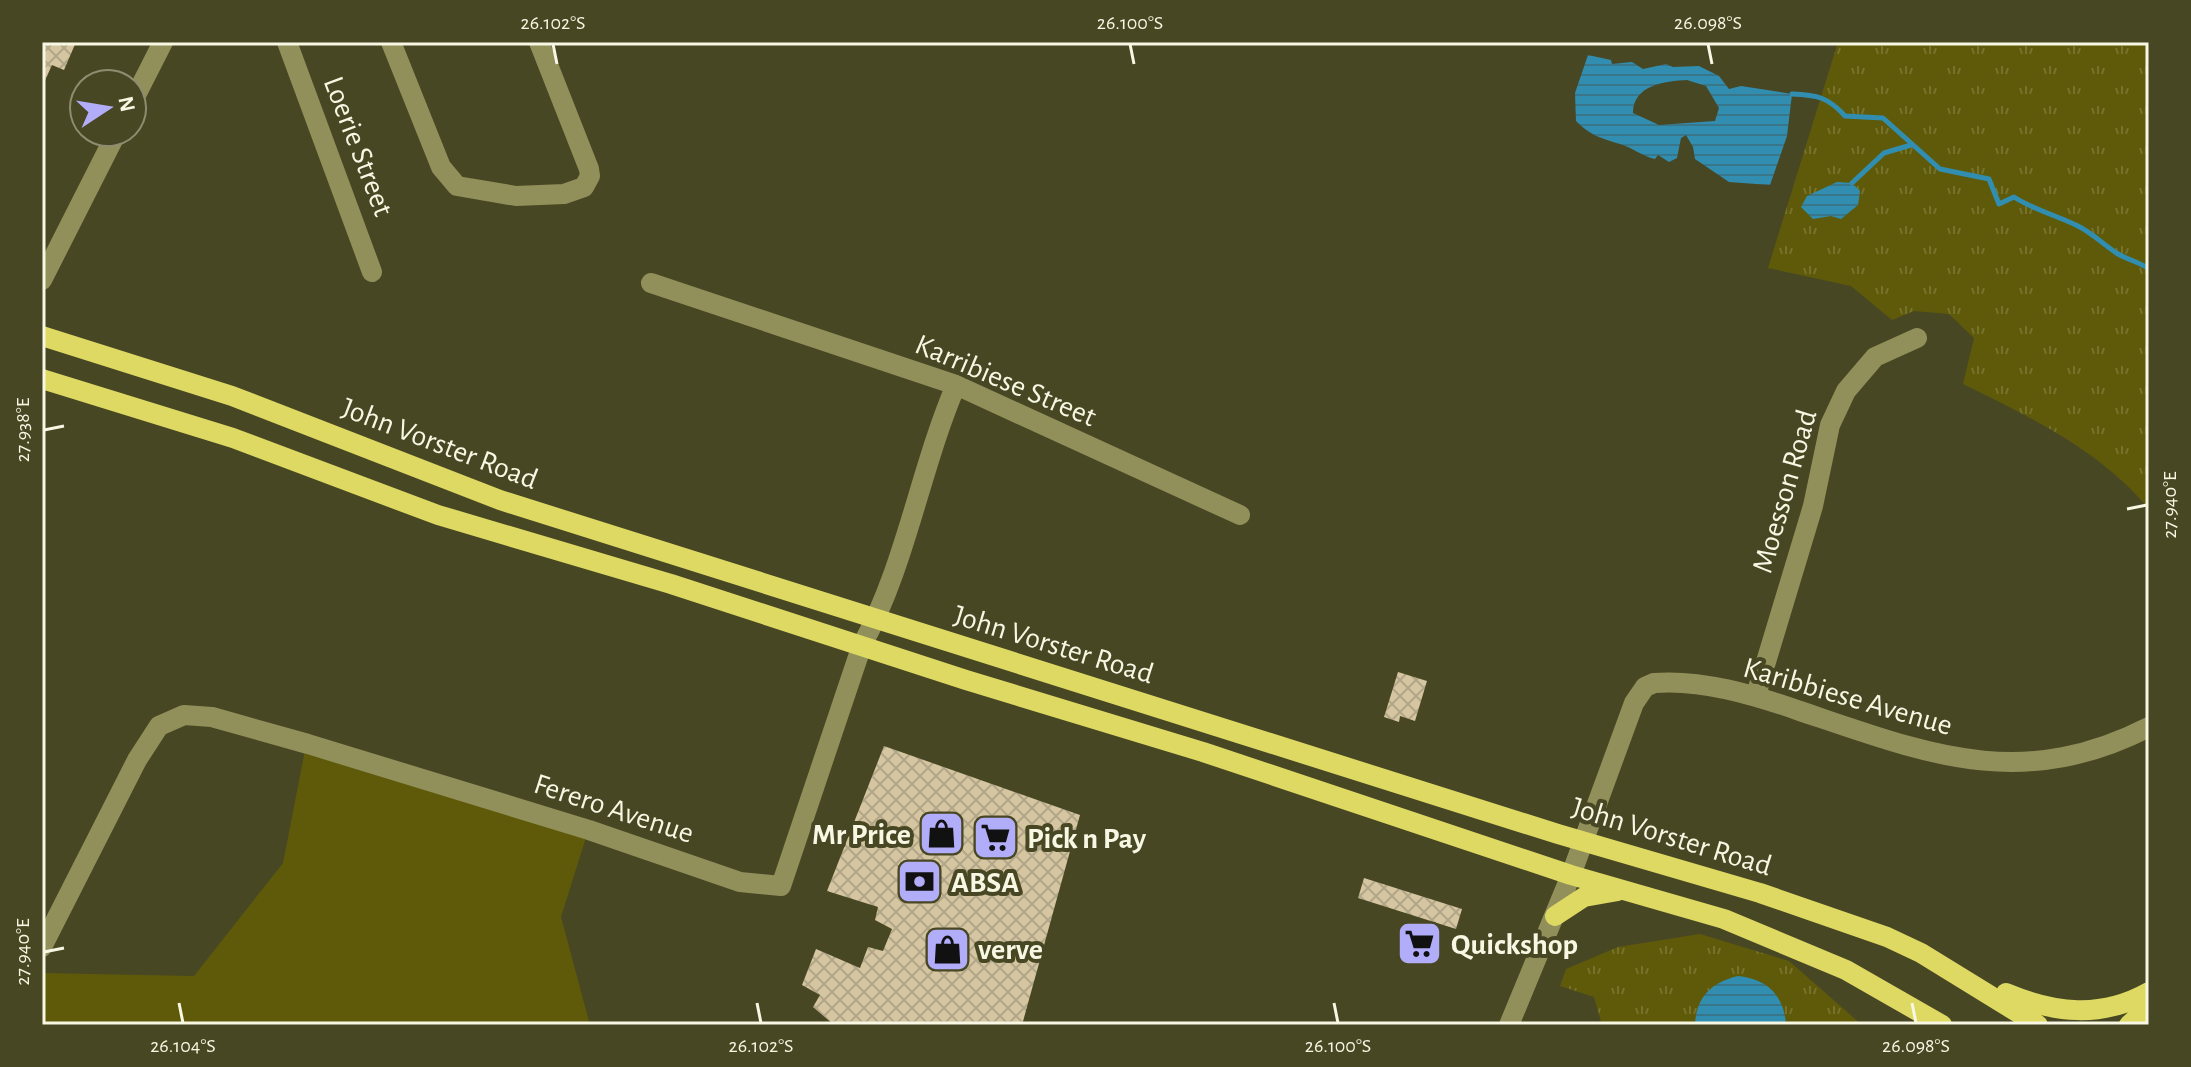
<svg xmlns="http://www.w3.org/2000/svg" width="2191" height="1067" viewBox="0 0 2191 1067" font-family="'Alegreya Sans',sans-serif">
	<style>
		.grass { fill: url(#grass-tufts) }
		.green { fill: #5e5a09 }
		.water { fill: url(#water-rules); fill-rule: evenodd }
		.lines { fill: none; stroke-linecap: round; stroke-linejoin: round }
		.stream { stroke: #318eb0; stroke-width: 5 }
		.building { fill: url(#building-cross-hatch) }
		.minor { stroke: #92905a; stroke-width: 20 }
		.major { stroke: #ded963; stroke-width: 20 }
		.ticks { fill: none; stroke: #f7f7e3; stroke-width: 3 }
		.labels { text-anchor: middle; stroke-width: 8; stroke-linejoin: round; paint-order: stroke }
		.street-label { font-size: 30px; fill: #f7f7e3; stroke: #484724 }
		.poi-label { font-size: 30px; font-weight: bold; fill: #f7f7e3; stroke: #484724; text-anchor: start }
		.neatline { fill: none; stroke: #f7f7e3; stroke-width: 3 }
		.ticks-label { font-size: 20px; text-anchor: middle; fill: #f7f7e3 }
	</style>
	<defs>
		<pattern id="grass-tufts" width="24" height="20" patternUnits="userSpaceOnUse" patternTransform="scale(2)"><rect width="24" height="20" fill="#5e5a09"/><path d="M3 7l-1-3M5 7V3M7 7l1-3M15 17l-1-3M17 17v-4M19 17l1-3" fill="none" stroke="#76722d"/></pattern>
		<pattern id="water-rules" width="6" height="5" patternUnits="userSpaceOnUse" patternTransform="scale(2)"><rect width="6" height="5" fill="#318eb0"/><path d="M0 2.5h6" fill="none" stroke="#3a768a"/></pattern>
		<pattern id="building-cross-hatch" width="8" height="8" patternUnits="userSpaceOnUse" patternTransform="scale(2)"><rect width="8" height="8" fill="#d5c5a0"/><path d="M0 0l8 8M0 8l8-8" fill="none" stroke="#b2a689"/></pattern>
	</defs>
	<rect width="100%" height="100%" fill="#484724"/>
	<path class="grass" d="M1838,42H2149V509C2100,450 2030,417 1963,384L1974,338L1949,314L1914,311L1892,320L1851,286L1768,268Z
		M1700,934L1789,961L1862,1025H1602L1594,997L1560,986L1566,969L1618,947Z"/>
	<path class="green" d="M306,745L588,831L561,917L590,1025H42V973L194,976L283,863Z"/>
	<path class="water" d="M1588,55L1611,60L1612,64L1632,62L1643,69L1666,64L1673,67L1699,66L1719,76L1729,89L1741,86L1792,94L1787,136L1770,185L1729,182L1695,159L1693,147L1686,135L1681,138L1677,158L1669,162L1658,155L1655,159C1642,156 1633,148 1620,144C1601,138 1591,136 1576,121L1575,93ZM1687,80L1706,86L1719,108L1715,121L1659,125L1633,113C1633,85 1665,81 1687,80Z
		M1837,182L1852,183L1860,191L1858,205L1841,219L1831,216L1813,219L1801,207L1807,196Z
		M1738,976C1767,979 1784,995 1786,1025H1695C1696,997 1712,982 1738,976Z"/>
	<g class="lines">
		<path class="stream" d="M1792,94C1817,95 1828,97 1845,116L1883,118L1940,169L1989,179L1999,204L2014,197C2036,211 2056,215 2078,226C2092,233 2103,244 2115,252C2124,259 2138,261 2149,269
			M1852,183L1884,153L1911,145"/>
	</g>
	<path class="building" d="M45,42H76L64,70L52,65L42,87Z
		M1398,672L1427,681L1415,721L1400,716L1399,722L1384,717Z
		M884,746L1080,815L1022,1025H834L813,1007L820,995L802,985L816,949L860,968L868,947L883,951L892,929L875,920L878,907L827,891Z
		M1364,878L1462,909L1456,929L1358,898Z"/>
	<g class="lines">
		<path class="minor" d="M287,42L372,272
			M391,42L441,167L457,186L516,196L564,194L584,187L590,176L589,169L539,42
			M132,103L163,42
			M42,280L117,132
			M651,283L956,385L1240,515
			M1756,695L1813,506L1830,425L1846,391L1875,357L1917,338
			M42,947L137,760L159,726L184,715L212,717L308,744L589,830L740,882L781,886L862,645C906,565 920,469 956,385
			M1509,1025L1571,875L1634,703L1645,687L1654,683C1701,679 1754,695 1797,710C1925,753 2019,793 2149,727"/>
		<path class="major" d="M42,336L232,396L500,500L1558,834L1760,893L1887,937L1921,953L2038,1025
			M42,379L233,438L438,515L671,584L966,680L1203,752L1571,875L1724,919L1846,970L1942,1025
			M1555,916L1584,897L1618,891
			M2006,993C2054,1013 2101,1019 2149,992
			M2129,1025L2149,1007"/>
	</g>
	<path class="ticks" d="M553,44L557,64M1130,44L1134,64M1708,44L1712,64M44,430L64,426M2127,509L2147,505M44,952L64,948M179,1003L183,1023M757,1003L761,1023M1334,1003L1338,1023M1912,1003L1916,1023"/>
	<defs>
		<symbol id="shop-square" viewBox="-11 -11 22 22"><rect x="-9" y="-9" width="18" height="18" rx="4" fill="#b2adf9" stroke="#484724"/><path d="M-5-2.5h2.3a2.7 3.5 0 0 1 5.4 0H5L5.5 6h-11ZM-1.5-2.5h3a1.5 2.3 0 0 0-3 0Z" fill="#111"/></symbol>
		<symbol id="supermarket-square" viewBox="-11 -11 22 22"><rect x="-9" y="-9" width="18" height="18" rx="4" fill="#b2adf9" stroke="#484724"/><path d="M-6-5.5h2.5l.6 2H6L4.5 2H-2.5L-4.4-4H-6ZM-1.5 3.2a1.3 1.3 0 1 0 .1 0ZM3 3.2a1.3 1.3 0 1 0 .1 0Z" fill="#111"/></symbol>
		<symbol id="bank-square" viewBox="-11 -11 22 22"><rect x="-9" y="-9" width="18" height="18" rx="4" fill="#b2adf9" stroke="#484724"/><path d="M-6-4H6V4H-6ZM0-2.3a2.3 2.3 0 1 0 0 4.6a2.3 2.3 0 1 0 0-4.6Z" fill="#111"/></symbol>
	</defs>
	<g fill-rule="evenodd">
		<use href="#shop-square" x="916" y="808" width="51" height="51"/>
		<use href="#supermarket-square" x="970" y="812" width="51" height="51"/>
		<use href="#bank-square" x="894" y="856" width="51" height="51"/>
		<use href="#supermarket-square" x="1394" y="918" width="51" height="51"/>
		<use href="#shop-square" x="922" y="924" width="51" height="51"/>
	</g>
	<g class="labels">
		<g class="street-label">
			<text transform="translate(359 146) rotate(69)" y="10">Loerie Street</text>
			<text transform="translate(1006 380) rotate(23)" y="10">Karribiese Street</text>
			<text transform="translate(440 443) rotate(21)" y="10">John Vorster Road</text>
			<text transform="translate(1784 491) rotate(-74)" y="10">Moesson Road</text>
			<text transform="translate(1054 644) rotate(17)" y="10">John Vorster Road</text>
			<text transform="translate(1848 696) rotate(16)" y="10">Karibbiese Avenue</text>
			<text transform="translate(614 808) rotate(18)" y="10">Ferero Avenue</text>
			<text transform="translate(1672 836) rotate(17)" y="10">John Vorster Road</text>
		</g>
		<g class="poi-label">
			<text x="911" y="844" text-anchor="end">Mr Price</text>
			<text x="1027" y="848">Pick n Pay</text>
			<text x="951" y="892">ABSA</text>
			<text x="1451" y="954">Quickshop</text>
			<text x="978" y="959">verve</text>
		</g>
	</g>
	<rect width="2191" height="1067" fill="none" stroke="#484724" stroke-width="88"/>
	<g transform="translate(108 108) rotate(78)"><circle r="38" fill="#484724" stroke="#8e8d70" stroke-width="2"/>
	<path d="M0-6L14 30L0 20L-14 30Z" fill="#b2adf9"/>
	<text y="-12" font-size="22" font-weight="bold" text-anchor="middle" fill="#f7f7e3">N</text>
	</g>
	<rect x="44" y="44" width="2103" height="979" class="neatline"/>
	<g class="ticks-label">
		<text x="553" y="29">26.102°S</text>
		<text x="1130" y="29">26.100°S</text>
		<text x="1708" y="29">26.098°S</text>
		<text transform="translate(22 430) rotate(-90)" y="7">27.938°E</text>
		<text transform="translate(2169 505) rotate(-90)" y="7">27.940°E</text>
		<text transform="translate(22 952) rotate(-90)" y="7">27.940°E</text>
		<text x="183" y="1052">26.104°S</text>
		<text x="761" y="1052">26.102°S</text>
		<text x="1338" y="1052">26.100°S</text>
		<text x="1916" y="1052">26.098°S</text>
	</g>
</svg>
